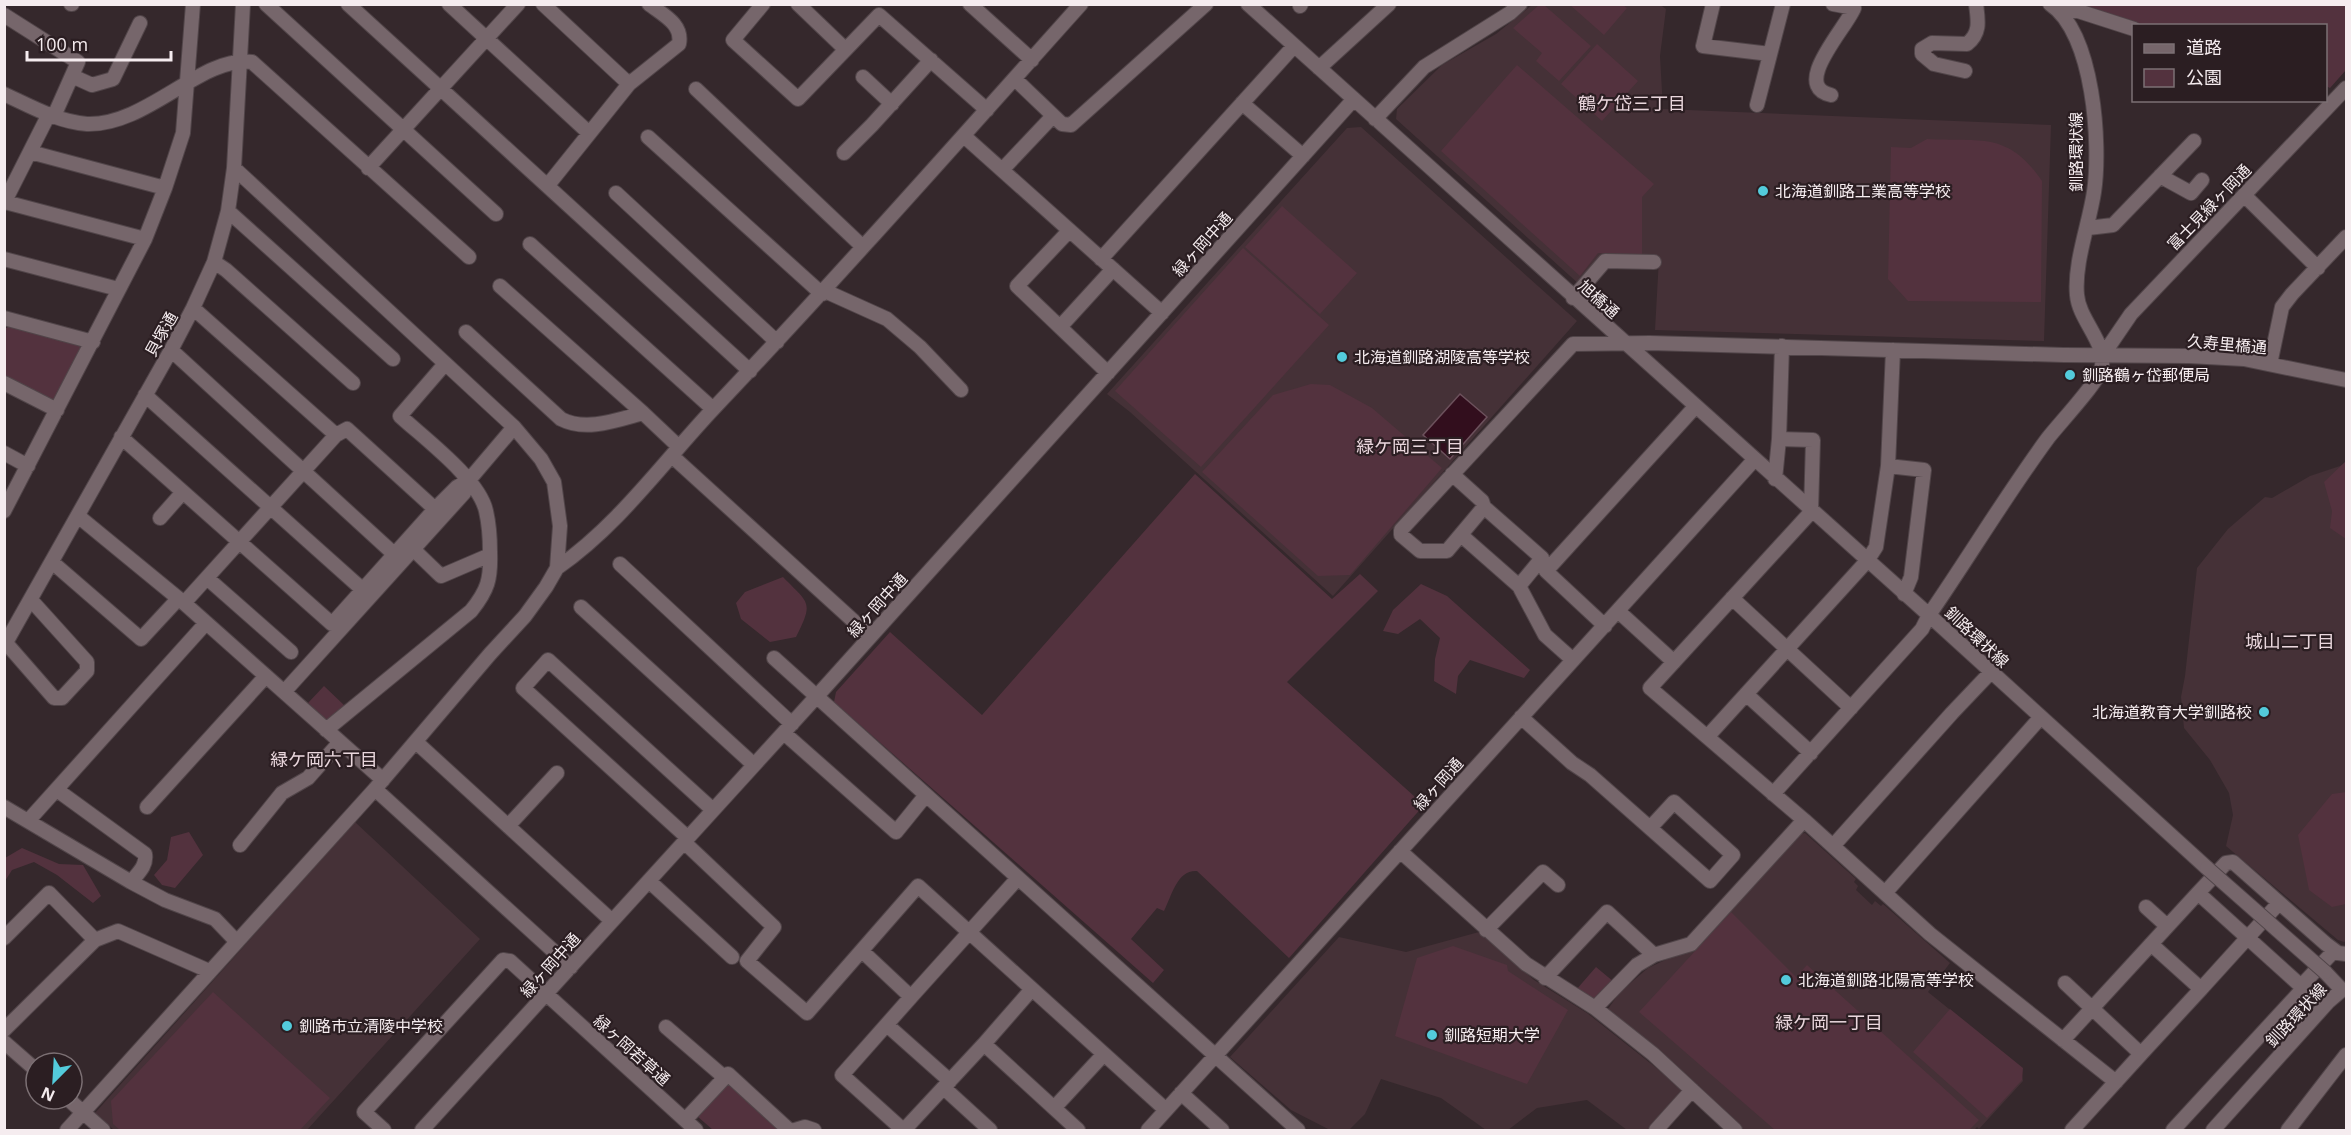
<svg xmlns="http://www.w3.org/2000/svg" width="2351" height="1135" viewBox="0 0 2351 1135" font-family="'Open Sans','Noto Sans JP',sans-serif">
	<style>
		.built { fill: #453137 }
		.green { fill: #53323e }
		.water { fill: #320e1d; stroke: #6c515c; stroke-width: 1.5 }
		.lines { fill: none; stroke-linecap: round; stroke-linejoin: round }
		.minor-casing { stroke: #514549; stroke-width: 16 }
		.minor { stroke: #76666b; stroke-width: 14 }
		.minor-bridge-casing { stroke: #514549; stroke-width: 16; stroke-linecap: butt }
		.minor-bridge { stroke: #76666b; stroke-width: 14 }
		.poi-dot { fill: #53cbdb; stroke: #2b1e22; stroke-width: 2 }
		.labels { text-anchor: middle; stroke-width: 4.5; stroke-linejoin: round; paint-order: stroke }
		.street-label { font-size: 16px; fill: #f5ecef; stroke: #2b1e22 }
		.poi-label { font-size: 16px; fill: #f5ecef; stroke: #2b1e22; text-anchor: start }
		.neighbourhood-label { font-size: 18px; fill: #e9d6dc; stroke: #2b1e22 }
	</style>
	<rect width="100%" height="100%" fill="#35282c"/>
	<path class="built" d="M1659,4L1666,9L1660,56L1663,109L2051,125L2044,341L1655,330L1659,258H1602L1580,285L1396,119L1397,109L1442,65L1496,34L1532,5Z
		M1361,127L1577,321L1333,596L1130,412L1107,394L1347,128Z
		M2346,464V941L2344,942L2338,940L2226,846L2233,815L2229,793L2210,760L2184,728L2181,697L2185,676L2197,568L2228,529L2265,497L2272,498L2310,476Z
		M355,822L480,939L307,1130H114L95,1113Z
		M1805,833L1856,879L1854,882L1858,886L1856,890L1872,905L1875,901L1881,906L1883,904L1950,963L1928,992L2021,1067L2023,1081L1979,1129L1977,1127L1974,1130H1742L1695,1085L1608,1009L1620,992L1648,968L1674,956L1690,952L1800,834Z
		M1479,932L1534,980L1587,1013L1683,1089L1647,1130H1627L1587,1100L1537,1108L1508,1130H1486L1441,1098L1381,1079L1365,1114L1349,1130H1330L1291,1110L1230,1057L1339,937L1406,952Z"/>
	<path class="green" d="M1539,5H1544L1591,46L1559,81L1536,61L1542,53L1513,28Z
		M1570,5H1623L1627,8L1604,35Z
		M2082,5H2346V70L2330,88L2326,86V26L2143,25Z
		M1597,44L1638,81L1602,121L1561,84Z
		M1517,65L1654,184L1642,197V254L1598,253L1580,276L1441,151Z
		M1927,139C1981,142 2008,131 2042,181L2041,302L1908,301L1888,279L1891,147L1911,148Z
		M1282,206L1357,273L1320,314L1245,247Z
		M1243,248L1329,325L1201,467L1115,391Z
		M10,326L78,344L81,347L57,399L51,400L5,378L4,329Z
		M1311,384L1330,385L1372,408L1442,468L1350,575L1318,576L1202,472L1273,395Z
		M2346,461V539L2330,528L2332,511L2324,482Z
		M1195,474L1332,599L1360,574L1378,591L1287,682L1424,805L1289,958L1197,871C1177,870 1172,895 1164,911L1157,908L1131,939L1164,970L1153,983L834,702L836,692L890,632L982,715Z
		M783,577C809,604 814,601 796,637L770,642L741,619L736,603L745,592Z
		M1421,584L1447,596L1530,670L1524,678L1470,660L1458,676L1456,694L1434,681L1435,659L1440,638L1420,619L1398,634L1383,631L1393,610Z
		M324,686L345,706L327,721L308,703Z
		M2346,792V904L2332,907L2309,890L2298,835L2332,794Z
		M189,832L203,855L175,888L162,885L154,875L167,860L171,837Z
		M22,848L59,864L83,865L101,896L93,903L57,875L34,862L12,870L5,881V858Z
		M1731,912L1796,977L1807,965L1979,1120L1969,1130H1775L1639,1012Z
		M1453,946L1507,965L1508,971L1568,1010L1527,1084L1395,1036L1417,958Z
		M1596,967L1614,982L1599,999H1592L1576,990Z
		M213,992L330,1098L300,1130H120L113,1124L111,1101Z
		M1950,1009L2023,1068L2022,1080L1987,1118L1913,1052Z
		M731,1085L781,1130H713L697,1116L724,1086Z"/>
	<path class="water" d="M1460,394L1487,417L1450,459L1423,435Z"/>
	<g class="lines">
		<defs>
			<path id="minor" d="M71,4H72
				M266,4L496,214
				M348,4L750,371
				M449,4L589,133
				M543,4L629,84
				M763,4L733,40L798,99L879,15L987,110
				M798,4L845,49
				M970,4L1032,60
				M1248,4L1929,615L1922,629L1773,794
				M1713,4L1703,46L1770,54
				M2050,4C2094,33 2101,145 2094,192C2089,225 2074,263 2077,295C2079,321 2109,344 2101,370C2097,383 2059,424 2048,438C2006,495 1969,557 1929,615L2207,868
				M1300,6L1301,4
				M2061,13L2075,10L2134,29
				M4,15L78,62L54,116
				M1319,68L1389,4
				M1965,71L1934,64L1922,54V49L1932,43L1967,44C1981,33 1978,20 1976,4
				M72,76L92,85L113,79L140,23
				M863,77L892,104
				M1015,79L1062,124L1071,125L1206,4
				M696,89L863,247
				M4,94C30,106 58,122 87,124C147,126 202,55 252,62L469,257
				M1831,95C1790,86 1847,27 1854,8L1833,4
				M1242,103L1303,156
				M1757,105L1783,4
				M1375,119L1424,67L1510,13L1520,4
				M964,136L1162,313
				M648,137L822,294
				M30,152L165,188
				M844,153L872,125L931,60
				M368,168L518,4
				M1002,170L1053,116
				M2160,176L2191,193L2202,180
				M548,185L629,84L679,44C683,24 663,15 649,4
				M616,193L777,342
				M2244,195L2318,268
				M5,202L145,239
				M4,203L49,114
				M228,211L393,359
				M2088,228L2113,225L2194,141
				M1069,231L1017,286L1108,373
				M530,244L713,409
				M4,259L118,289
				M1101,259L1294,46
				M214,262L226,270L353,383
				M500,286L643,413
				M825,291L887,319L920,347L961,390
				M1573,298L1605,261L1654,262
				M193,308L336,435L347,429L435,509
				M4,318L93,342
				M1060,327L1113,269
				M466,332L561,419C586,432 617,420 643,413L679,447
				M171,350L394,554
				M2103,355L2131,314L2346,88
				M2270,364L2282,307L2292,294L2346,237
				M4,383L57,410
				M145,395L363,590
				M121,437L332,624L435,509L457,487L469,480
				M1779,439L1813,440L1811,512L1650,688L1804,820L1930,934L2116,1082
				M4,453L28,466
				M672,456L870,636
				M1888,466L1924,470L1911,577L1904,594
				M1452,474L1482,501L1484,507
				M1775,479L1779,439L1782,346
				M4,511L145,239L165,188L183,133L193,4
				M78,516L184,603L383,780
				M160,518L183,492
				M1461,535L1519,586L1545,635L1573,660
				M414,550L441,576L490,555
				M52,562L141,639L178,599
				M620,564L792,724
				M557,568C620,524 663,462 715,407C840,275 960,139 1081,4
				M207,578L291,652
				M1519,586L1542,558L1484,507L1447,551H1420L1401,535V530L1573,344L1650,343L2064,355L2189,356L2244,359L2346,380
				M1732,598L1851,708
				M184,603L336,435
				M581,607L754,765
				M1618,611L1674,662
				M1605,626L1546,571L1695,407
				M6,643L54,698H62L87,671V662L31,600
				M4,646L171,350L193,308L214,262L228,211L234,168L243,4
				M774,658L1298,1130
				M284,692L464,493L469,480L514,427
				M1746,694L1811,753
				M1521,717L1572,763L1590,775L1710,881L1733,855L1674,802L1650,828
				M326,730L471,611C488,590 491,579 490,552C490,539 489,524 486,511C479,479 425,439 400,416L444,365
				M784,733L896,832L926,795
				M1708,736L1867,561L1876,547L1888,466L1893,350
				M416,742L612,921
				M375,789L571,967
				M57,790L145,854C147,866 138,873 131,882
				M4,807L131,882L165,900L215,919L237,942
				M147,807L266,676
				M28,821L206,623
				M508,826L557,773
				M688,838L523,688L548,660L713,810
				M684,842L774,927L747,961L807,1013L918,886L1166,1110
				M240,845L282,793L308,778L340,742
				M1833,846L1952,713L1991,672
				M1400,851L1526,964L1595,1008L1653,1054L1735,1130
				M649,881L732,957
				M1885,893L2041,717
				M2198,893L2226,863L2233,862L2326,944L2338,953L2346,954
				M2146,907L2167,926
				M1486,930L1543,872L1558,885
				M4,938L49,893L95,940L118,931L209,971
				M862,951L911,997L1018,878
				M1545,978L1607,912L1654,955
				M2065,983L2141,1054L2072,1130
				M2301,986L2334,951
				M2201,989L2279,903
				M1595,1008L1637,965L1654,955L1691,944L1804,820
				M887,1025L950,1081
				M666,1027L724,1077
				M4,1030L95,940
				M2063,1040L2198,893L2301,986L2300,992L2173,1130
				M4,1042L36,1070
				M984,1044L1032,989
				M2141,1054L2201,989L2151,944
				M944,1088L990,1130
				M1181,1093L1222,1130
				M68,1099L103,1130
				M1054,1108L1104,1054
				M685,1120L728,1074L789,1130
				M67,1130L375,789L490,654L525,616L546,587L557,568L560,526L554,482L541,459L514,427L234,168
				M384,1130L364,1112L503,960L510,961L696,1130
				M422,1130L817,696L1354,99
				M795,1130L805,1127L814,1130
				M903,1130L842,1075L911,997
				M904,1130L984,1044L1078,1130
				M1148,1130L1754,460
				M1656,1130L1692,1090
				M2213,1130L2328,1002L2342,990L2325,972
				M2288,1130L2346,1055"/>
		</defs>
		<use href="#minor" class="minor-casing"/>
		<use href="#minor" class="minor"/>
		<defs>
			<path id="minor-bridge" d="M2207,868L2325,972"/>
		</defs>
		<use href="#minor-bridge" class="minor-bridge-casing"/>
		<use href="#minor-bridge" class="minor-bridge"/>
	</g>
	<g class="poi-dot">
		<circle cx="1763" cy="191" r="6"/>
		<circle cx="1342" cy="357" r="6"/>
		<circle cx="2070" cy="375" r="6"/>
		<circle cx="2264" cy="712" r="6"/>
		<circle cx="1786" cy="980" r="6"/>
		<circle cx="287" cy="1026" r="6"/>
		<circle cx="1432" cy="1035" r="6"/>
	</g>
	<g class="labels">
		<g class="street-label">
			<text transform="translate(2076 152) rotate(-90)" y="6">釧路環状線</text>
			<text transform="translate(2209 207) rotate(-46)" y="6">富士見緑ヶ岡通</text>
			<text transform="translate(1202 244) rotate(-48)" y="6">緑ヶ岡中通</text>
			<text transform="translate(1599 299) rotate(42)" y="6">旭橋通</text>
			<text transform="translate(161 334) rotate(-61)" y="6">貝塚通</text>
			<text transform="translate(2227 344) rotate(5)" y="6">久寿里橋通</text>
			<text transform="translate(877 605) rotate(-48)" y="6">緑ヶ岡中通</text>
			<text transform="translate(1977 637) rotate(43)" y="6">釧路環状線</text>
			<text transform="translate(1438 784) rotate(-48)" y="6">緑ヶ岡通</text>
			<text transform="translate(550 965) rotate(-48)" y="6">緑ヶ岡中通</text>
			<text transform="translate(2296 1015) rotate(-47)" y="6">釧路環状線</text>
			<text transform="translate(632 1050) rotate(42)" y="6">緑ヶ岡若草通</text>
		</g>
		<g class="poi-label">
			<text x="1775" y="197">北海道釧路工業高等学校</text>
			<text x="1354" y="363">北海道釧路湖陵高等学校</text>
			<text x="2082" y="381">釧路鶴ヶ岱郵便局</text>
			<text x="2252" y="718" text-anchor="end">北海道教育大学釧路校</text>
			<text x="1798" y="986">北海道釧路北陽高等学校</text>
			<text x="299" y="1032">釧路市立清陵中学校</text>
			<text x="1444" y="1041">釧路短期大学</text>
		</g>
		<g class="neighbourhood-label">
			<text x="1632" y="110">鶴ケ岱三丁目</text>
			<text x="1410" y="453">緑ケ岡三丁目</text>
			<text x="2290" y="648">城山二丁目</text>
			<text x="324" y="766">緑ケ岡六丁目</text>
			<text x="1829" y="1029">緑ケ岡一丁目</text>
		</g>
	</g>
	<rect width="2351" height="1135" fill="none" stroke="#f5ecef" stroke-width="12"/>
	<rect x="2132" y="24" width="195" height="78" fill="#2b1e22" stroke="#7c7074" stroke-width="1.5"/>
	<rect x="2144" y="44" width="30" height="9" fill="#76666b" stroke="#7c7074" stroke-width="1.5"/>
	<text x="2186" y="54" font-size="18" fill="#f5ecef">道路</text>
	<rect x="2144" y="69" width="30" height="18" fill="#53323e" stroke="#7c7074" stroke-width="1.5"/>
	<text x="2186" y="84" font-size="18" fill="#f5ecef">公園</text>
	<g transform="translate(54 1081) rotate(204)"><circle r="28" fill="#2b1e22" stroke="#7c7074" stroke-width="1.5"/>
	<path d="M0-4.5L10 22L0 15L-10 22Z" fill="#53cbdb"/>
	<text y="-9" font-size="16" font-weight="bold" text-anchor="middle" fill="#f5ecef">N</text>
	</g>
	<path d="M27 51v9h144v-9" fill="none" stroke="#f5ecef" stroke-width="3"/>
	<text x="36" y="51" font-size="18" fill="#f5ecef" stroke="#2b1e22" stroke-width="4.5" paint-order="stroke">100 m</text>
</svg>
